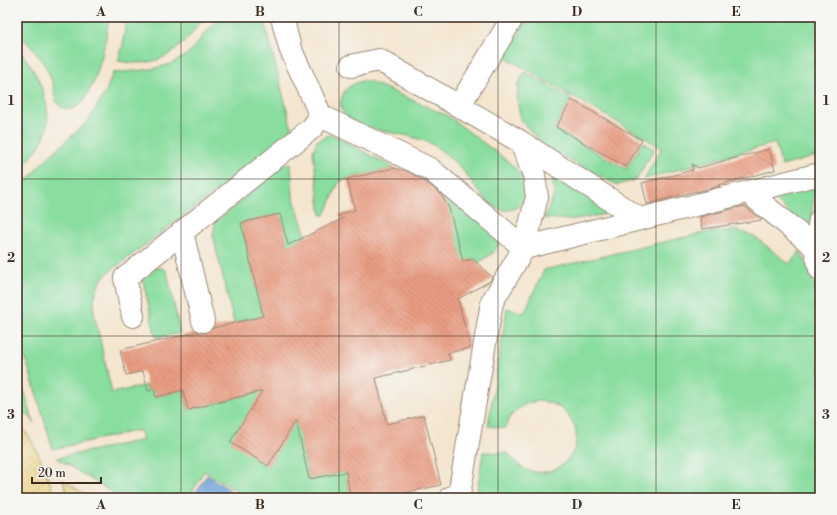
<svg xmlns="http://www.w3.org/2000/svg" width="837" height="515" viewBox="0 0 837 515" font-family="'Libre Bodoni',serif">
	<style>
		.grass { fill: #88dd9f; stroke: #62845e }
		.sand { fill: url(#sand-dots); stroke: #94825e }
		.water { fill: #689fd6; stroke: #52647a }
		.building { fill: url(#building-back-hatch) }
		.lines { fill: none; stroke-linecap: round; stroke-linejoin: round }
		.minor-casing { stroke: #988876; stroke-width: 24 }
		.minor { stroke: #fff; stroke-width: 22 }
		.grid { fill: none; stroke: #3b2a1e; stroke-width: 1; stroke-opacity: 0.55 }
		.neatline { fill: none; stroke: #3b2a1e; stroke-width: 1.5 }
		.grid-label { font-size: 13px; text-anchor: middle; font-weight: bold; fill: #3b2a1e }
	</style>
	<defs>
		<pattern id="sand-dots" width="8" height="8" patternUnits="userSpaceOnUse"><rect width="8" height="8" fill="#eeda9e"/><path d="M2 2h.1M6 6h.1" fill="none" stroke="#cdbb88" stroke-width="1.8" stroke-linecap="round"/></pattern>
		<pattern id="building-back-hatch" width="6" height="6" patternUnits="userSpaceOnUse"><rect width="6" height="6" fill="#ea9d82"/><path d="M-1 5l2 2M0 0l6 6M5-1l2 2" fill="none" stroke="#bf806a"/></pattern>
	</defs>
	<rect width="100%" height="100%" fill="#f6f6f2"/>
	<filter id="ink" filterUnits="userSpaceOnUse"><feTurbulence type="fractalNoise" baseFrequency=".025" numOctaves="2"/><feDisplacementMap in="SourceGraphic" scale="8" xChannelSelector="R" yChannelSelector="G"/><feConvolveMatrix kernelMatrix="1 2 1 2 8 2 1 2 1" color-interpolation-filters="sRGB"/></filter>
	<filter id="wash" filterUnits="userSpaceOnUse"><feTurbulence type="fractalNoise" baseFrequency=".012" numOctaves="4" result="noise"/><feDisplacementMap in="SourceGraphic" scale="16" xChannelSelector="R" yChannelSelector="G"/><feGaussianBlur stdDeviation="0.9" result="paint"/><feColorMatrix in="noise" values="0 0 0 0 0 0 0 0 0 0 0 0 0 0 0 0 0 1.4 0 .05"/><feComposite in="paint" operator="in"/></filter>
	<g filter="url(#wash)">
		<rect width="100%" height="100%" fill="#f4e5cf"/>
		<path class="grass" d="M17,17H109C107,36 94,113 67,109C63,108 59,106 57,103C54,98 55,91 53,85C47,64 33,47 17,33Z
			M126,17H207C197,24 194,32 186,40C164,62 148,66 118,61L123,45Z
			M226,17H263L293,133L109,272L102,279L97,289L94,299V313L112,393L146,385L148,390L154,389L156,397L183,390L188,410L275,388L292,400L309,479L346,472L350,496L364,494L365,498H248L204,471L189,498H121L57,458L143,440L140,430L53,449L17,330V202L25,184L40,165L88,121L106,91L113,73C139,70 166,71 187,54C203,41 204,26 226,17Z
			M529,17H820V155L782,166L775,143L644,179L662,148L505,57Z
			M17,48C37,69 57,111 43,139C37,152 27,162 17,173Z
			M525,72L571,98L554,128L626,169L643,142L654,149L636,180L617,185L548,149L521,121L517,100L518,84Z
			M362,81H369L448,116L510,163L527,180C527,191 528,201 517,207C511,211 503,211 497,208C485,204 471,179 462,170C456,163 443,151 435,146C428,142 419,139 412,137C393,131 325,128 344,92C348,86 355,83 362,81Z
			M331,134L394,168L347,179L339,182L325,215H321L313,152L317,141Z
			M284,164H291L293,196L306,236L303,238L305,280L287,244L280,214L241,223L263,316L234,323L213,236L215,223Z
			M552,174L607,206L606,214L570,220L544,218L554,196Z
			M816,182L809,232L770,195Z
			M441,196L485,223L496,233L499,244L493,253L478,263L473,259L417,273Z
			M735,230L754,236L789,264L800,251C809,268 816,284 820,302V498H476L483,452L508,453C518,467 528,474 546,472C554,471 562,466 567,460C594,433 558,388 524,405C519,408 514,412 510,417C508,420 507,425 505,428L488,426L507,308L524,313L544,270L702,233Z
			M153,268H162L167,272L180,333L156,338L142,277Z
			M17,369L34,423L30,416L17,411Z"/>
		<path class="sand" d="M17,423C33,434 49,479 55,498H17Z
			M63,480L91,498H69Z"/>
		<path class="water" d="M207,475L230,490L226,498H192Z"/>
		<g id="blocks">
			<path class="building" d="M572,100L642,140L626,167L556,127Z
				M769,149L775,170L718,185L720,186L696,192V191L647,204L642,183L693,170L692,164L698,168Z
				M394,168L406,171L423,180L440,193L449,208L463,261L473,259L492,277L490,281L458,299L470,348L448,353L450,360L376,378L387,424L424,415L441,485L380,498H365L364,494L350,496L346,472L309,479L296,421L268,466L230,442L262,391L188,410L183,390L156,397L154,389L148,391L143,371L126,375L120,350L197,332L205,333L213,328L263,316L241,223L280,214L288,245L342,219L339,215L355,210L347,179Z
				M744,206L762,220L702,229L700,217Z"/>
		</g>
	</g>
	<g filter="url(#ink)">
		<use href="#blocks" fill-opacity="0" stroke="#988876" stroke-width="1"/>
		<g class="lines">
			<defs>
				<path id="minor" d="M282,17L290,48L321,116L430,169L524,248
					M351,66L379,60L521,142L640,219
					M459,106L513,17
					M748,192L815,247
					M820,220L815,247L820,269
					M182,232L203,321
					M524,248L820,174
					M133,316L125,278L312,128L321,116
					M450,498L459,495L492,302L524,248L537,197L534,175L521,142"/>
			</defs>
			<use href="#minor" class="minor-casing"/>
			<use href="#minor" class="minor"/>
		</g>
	</g>
	<path class="grid" d="M181,17V498M339,17V498M498,17V498M656,17V498M17,179H820M17,336H820"/>
	<rect width="837" height="515" fill="none" stroke="#f6f6f2" stroke-width="44"/>
	<path d="M32 477v6h69v-6" fill="none" stroke="#3b2a1e" stroke-width="2"/>
	<text x="38" y="477" font-size="12" fill="#3b2a1e" stroke="#f6f6f2" stroke-width="3" paint-order="stroke">20 m</text>
	<rect x="22" y="22" width="793" height="471" class="neatline"/>
	<g class="grid-label">
		<text x="101" y="16">A</text>
		<text x="260" y="16">B</text>
		<text x="418" y="16">C</text>
		<text x="577" y="16">D</text>
		<text x="736" y="16">E</text>
		<text x="11" y="105">1</text>
		<text x="826" y="105">1</text>
		<text x="11" y="262">2</text>
		<text x="826" y="262">2</text>
		<text x="11" y="419">3</text>
		<text x="826" y="419">3</text>
		<text x="101" y="509">A</text>
		<text x="260" y="509">B</text>
		<text x="418" y="509">C</text>
		<text x="577" y="509">D</text>
		<text x="736" y="509">E</text>
	</g>
</svg>
